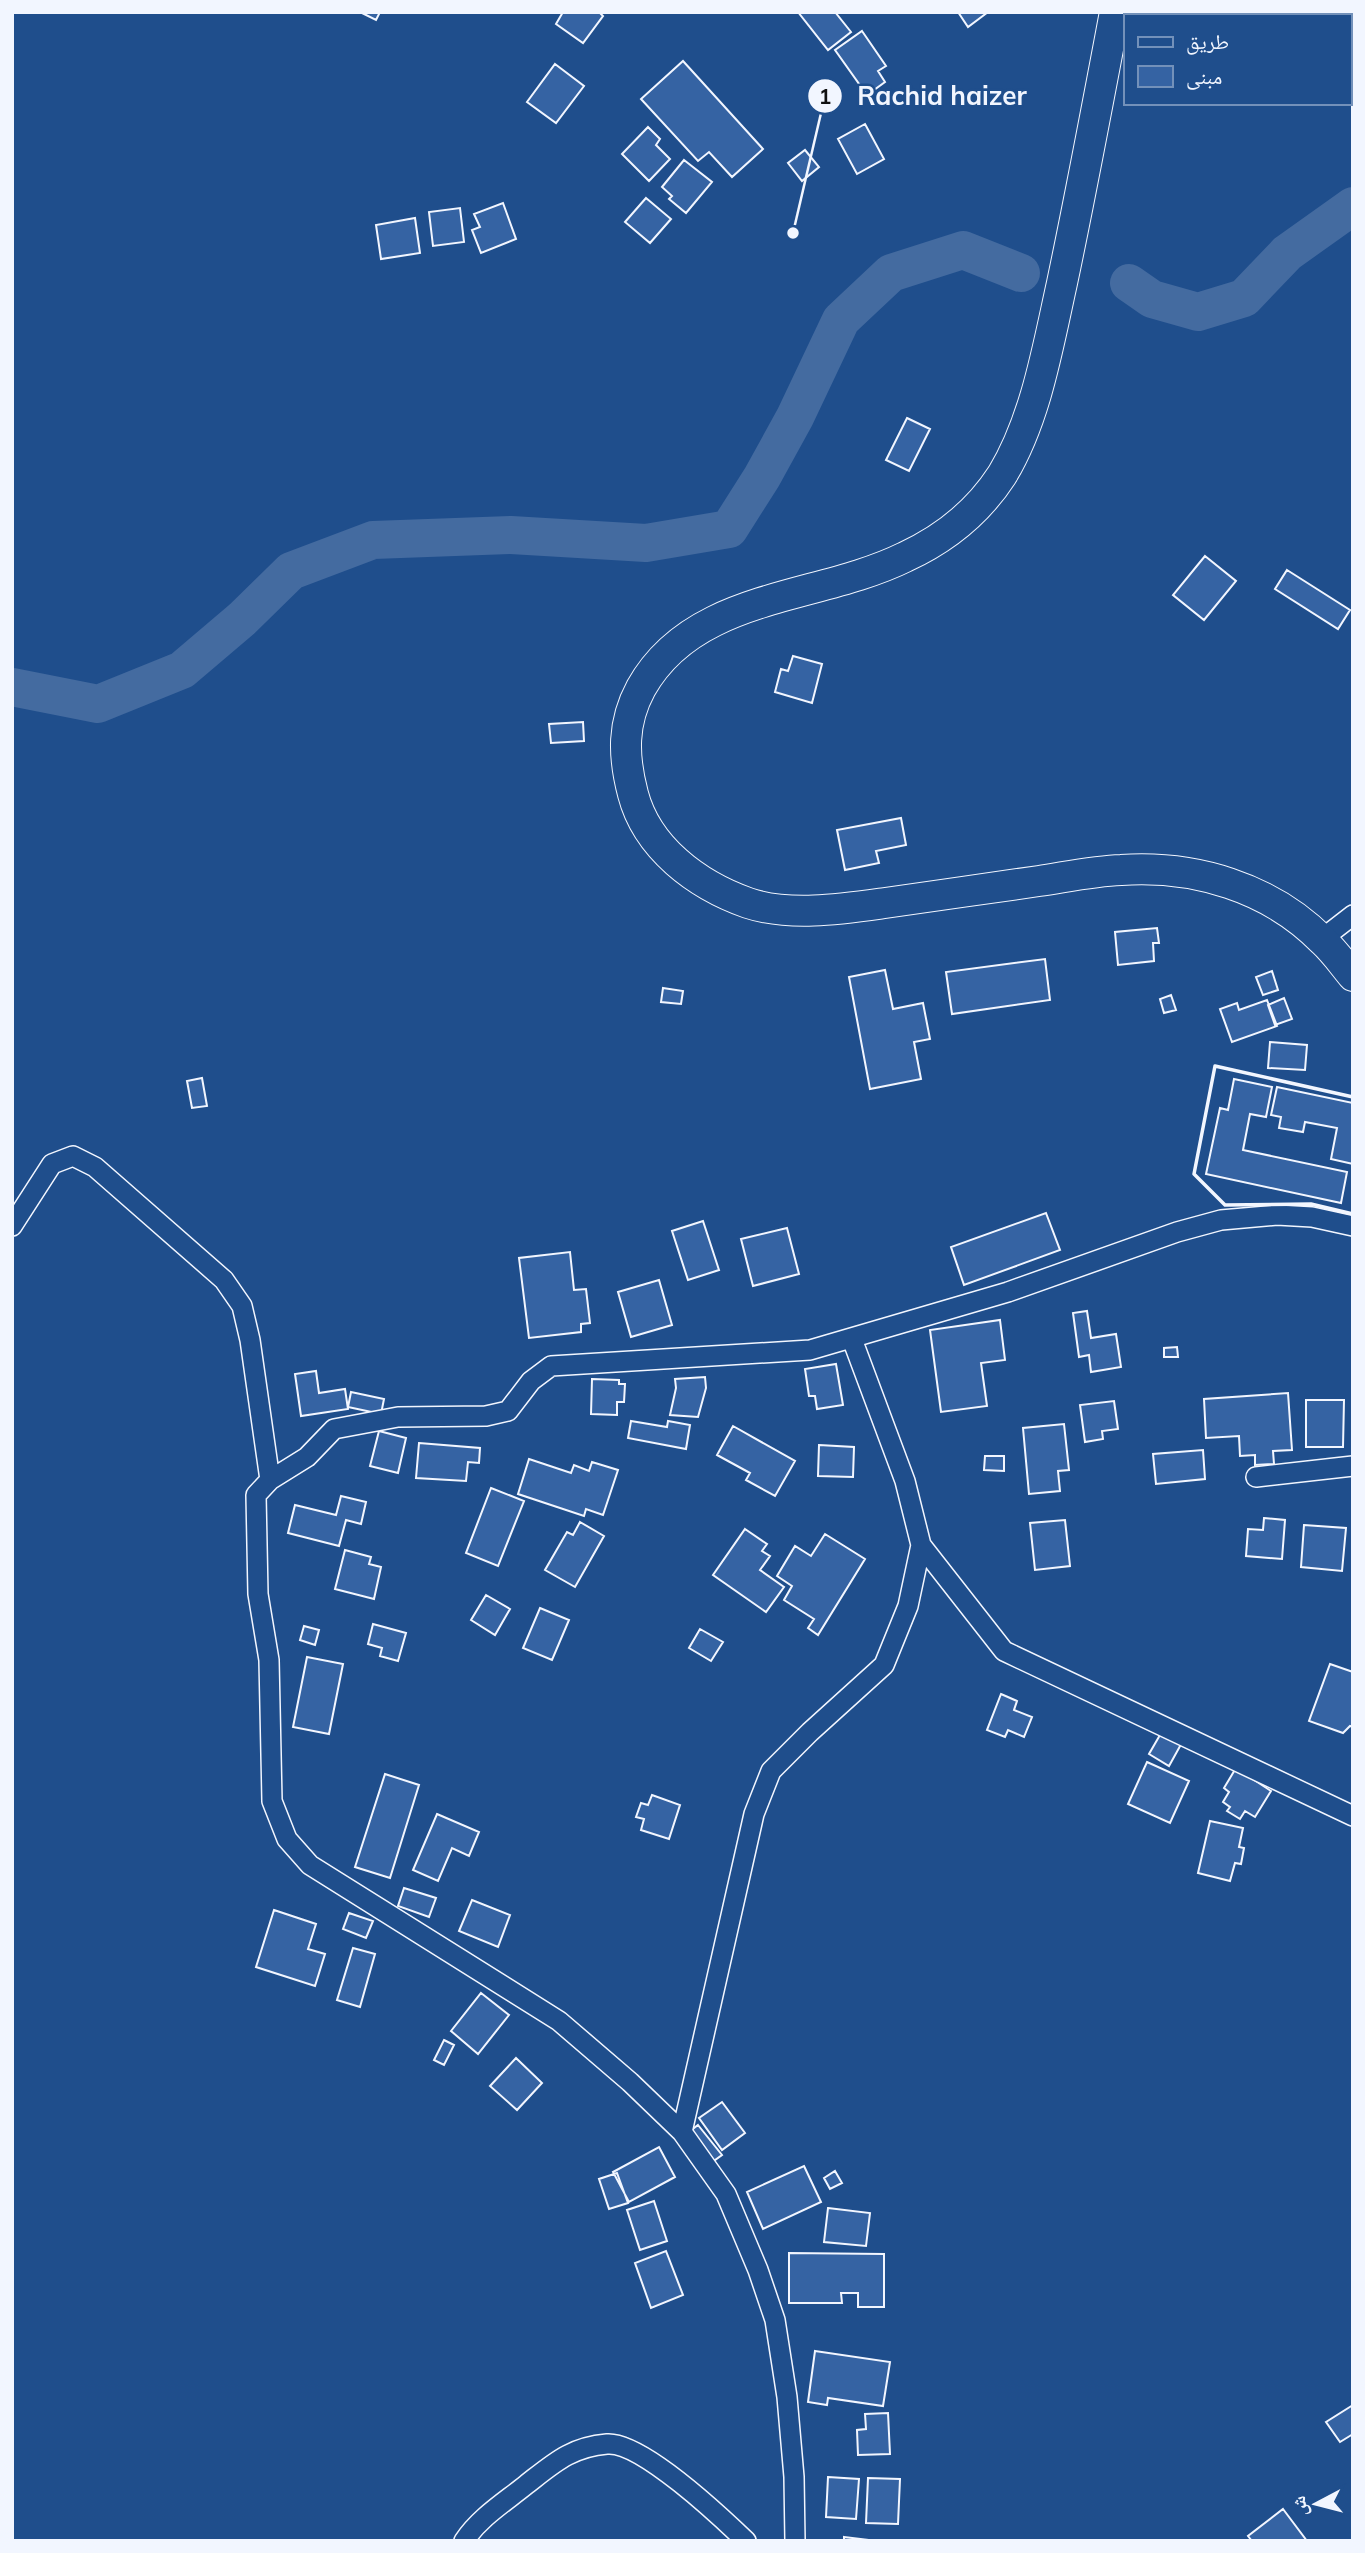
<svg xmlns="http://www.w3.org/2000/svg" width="1365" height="2553" viewBox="0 0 1365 2553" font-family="Mulish,'Noto Naskh Arabic',sans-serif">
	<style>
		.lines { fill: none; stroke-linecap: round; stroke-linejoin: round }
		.river { stroke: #446ba0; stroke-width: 38 }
		.building { fill: #3563a3; stroke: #f2f6ff; stroke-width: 2 }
		.minor-casing { stroke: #f2f6ff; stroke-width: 22 }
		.primary-casing { stroke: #f2f6ff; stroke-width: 32 }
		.minor { stroke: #1f4e8c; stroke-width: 19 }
		.primary { stroke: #1f4e8c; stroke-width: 30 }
		.wall { stroke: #f2f6ff; stroke-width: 3.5 }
		.leader { fill: none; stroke: #f2f6ff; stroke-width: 2.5 }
		.callout-dot { fill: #f2f6ff; stroke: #1f4e8c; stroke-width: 2.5 }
		.mark-label { font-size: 21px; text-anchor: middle; font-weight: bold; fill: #111 }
		.callout-label { font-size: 26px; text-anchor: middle; font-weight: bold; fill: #f2f6ff; stroke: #1f4e8c; stroke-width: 5; stroke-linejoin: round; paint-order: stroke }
	</style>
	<rect width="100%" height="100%" fill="#1f4e8c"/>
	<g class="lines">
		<path class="river" d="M1129,283L1152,299L1198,312L1244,298L1287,253L1353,206
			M12,687L98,704L182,670L242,619L291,571L373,540L511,535L646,543L729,529L762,477L795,417L841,320L891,273L963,250L1021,273"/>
	</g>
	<path class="building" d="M360,12H380L376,20Z
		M563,12H599L603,16L583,43L556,24Z
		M798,12H835L851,32L828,50Z
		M958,12H988L968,27Z
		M862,31L886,66L878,71L885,82L867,95L835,50Z
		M683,61L763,149L732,177L709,152L698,161L641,99Z
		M555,64L584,86L556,123L527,102Z
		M865,124L884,159L857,174L838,139Z
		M648,127L660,139L656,145L670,159L649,181L622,154Z
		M805,150L819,167L802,181L788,163Z
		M684,160L712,182L686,213L669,199L672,196L662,187Z
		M646,198L671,219L650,243L625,222Z
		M503,203L516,239L481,253L472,230L480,227L474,214Z
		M460,208L464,242L433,246L429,212Z
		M415,218L420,253L381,259L376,225Z
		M907,418L930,429L909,471L886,460Z
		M1205,556L1236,581L1204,620L1173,595Z
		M1287,570L1350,610L1338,629L1275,589Z
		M793,656L822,664L812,703L775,692L781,669L788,671Z
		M583,722L584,741L551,743L549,724Z
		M901,818L906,845L876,851L879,863L845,870L837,830Z
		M1157,928L1159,943H1153L1154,961L1118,965L1115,932Z
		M1045,959L1050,1000L952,1014L946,972Z
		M885,970L893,1009L923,1003L930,1039L914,1042L921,1079L870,1089L849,977Z
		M1272,971L1278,990L1263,995L1256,977Z
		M663,988L683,991L681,1004L661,1002Z
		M1171,995L1176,1010L1164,1013L1160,999Z
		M1284,998L1292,1019L1275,1025L1268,1005Z
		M1267,1000L1277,1026L1232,1042L1220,1009L1237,1003L1239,1010Z
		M1270,1042L1307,1045L1305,1070L1268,1068Z
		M202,1078L207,1106L192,1108L187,1081Z
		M1234,1079L1272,1087L1266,1117L1250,1114L1243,1150L1347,1172L1341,1203L1206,1174L1220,1108L1228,1110Z
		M1277,1087L1353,1103V1164L1331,1159L1337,1128L1305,1122L1303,1132L1279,1128L1281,1117L1271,1115Z
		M1046,1213L1060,1250L964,1285L951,1247Z
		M703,1221L719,1270L688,1280L672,1231Z
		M787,1228L799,1274L753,1286L741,1239Z
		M570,1252L574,1290L586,1289L590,1323L581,1324V1332L529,1338L519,1258Z
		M659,1280L672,1325L631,1337L618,1292Z
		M1087,1311L1091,1338L1116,1334L1121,1367L1091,1372L1089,1355L1079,1357L1073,1313Z
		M1000,1320L1005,1360L981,1363L987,1406L941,1412L930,1330Z
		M1177,1347L1178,1357H1164V1348Z
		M836,1364L843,1405L817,1409L815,1396H809L805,1369Z
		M316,1371L319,1393L345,1389L348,1409L301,1416L295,1374Z
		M705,1377L706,1388L698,1417L670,1415L676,1388L675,1379Z
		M592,1379L619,1380V1384H625L624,1402H617V1415L591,1414Z
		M351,1392L384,1399L381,1414L348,1407Z
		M1288,1393L1292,1450L1273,1451L1274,1464L1255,1465V1455L1240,1456L1239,1436L1206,1438L1204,1399Z
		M1306,1400H1344L1343,1447H1306Z
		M1114,1401L1118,1429L1102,1431L1103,1439L1085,1442L1080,1405Z
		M631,1421L667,1427L668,1421L690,1425L686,1449L628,1438Z
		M1064,1424L1069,1470L1058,1471L1060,1491L1029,1494L1023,1428Z
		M733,1426L795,1461L775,1496L746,1480L750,1473L717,1455Z
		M379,1431L406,1438L398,1473L370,1466Z
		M419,1443L480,1448L479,1463L468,1462L466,1481L416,1478Z
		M819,1445L854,1447L853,1477L818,1476Z
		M1203,1450L1205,1479L1156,1484L1153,1454Z
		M985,1456H1004V1471L984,1470Z
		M529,1459L571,1473L574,1465L589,1471L592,1462L618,1470L603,1515L586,1509L584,1516L518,1494Z
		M491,1488L524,1501L498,1566L466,1553Z
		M341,1496L366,1502L361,1524L346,1520L339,1546L288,1533L295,1505L336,1515Z
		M1264,1518L1285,1520L1282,1559L1246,1556L1248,1529L1263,1530Z
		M1065,1520L1070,1566L1035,1570L1030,1523Z
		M580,1522L604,1536L575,1587L545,1570L567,1532L573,1535Z
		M1304,1525L1346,1528L1342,1571L1301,1567Z
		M745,1529L767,1544L762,1551L770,1556L760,1570L784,1587L766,1612L713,1575Z
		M825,1534L865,1559L818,1635L808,1628L814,1619L784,1600L792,1586L777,1576L795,1546L811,1556Z
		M345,1550L371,1557L369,1564L381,1567L374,1599L335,1589Z
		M486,1595L510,1609L495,1635L471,1620Z
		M540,1608L569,1620L552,1660L523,1648Z
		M373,1624L406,1633L398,1661L380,1656L382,1648L368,1644Z
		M304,1626L319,1630L315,1645L300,1640Z
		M700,1629L723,1642L711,1661L689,1648Z
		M307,1657L343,1664L329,1734L293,1727Z
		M1330,1664L1353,1672V1727L1350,1726L1343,1733L1309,1721Z
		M1001,1694L1017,1701L1014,1710L1032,1717L1024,1737L1008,1730L1005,1737L987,1730Z
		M1164,1728L1184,1739L1169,1766L1149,1754Z
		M1147,1762L1189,1781L1170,1823L1128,1804Z
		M1236,1768L1271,1791L1255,1817L1245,1811L1240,1819L1227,1811L1230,1807L1223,1802L1229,1792L1224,1788Z
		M385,1774L419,1785L390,1878L355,1867Z
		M652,1795L680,1805L669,1839L641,1830L644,1819L636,1817L641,1803L648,1805Z
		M437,1814L479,1832L469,1856L452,1848L438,1881L413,1870Z
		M1210,1821L1243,1828L1239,1847L1244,1848L1241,1864L1235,1863L1230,1881L1198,1873Z
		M404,1888L436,1898L429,1917L398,1906Z
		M472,1900L510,1915L498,1947L459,1931Z
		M274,1910L316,1924L308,1949L325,1954L315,1986L256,1967Z
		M349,1913L373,1921L366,1938L343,1929Z
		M353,1948L375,1954L360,2007L337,2000Z
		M481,1993L509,2015L478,2054L451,2031Z
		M444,2040L454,2045L444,2065L434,2060Z
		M516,2058L542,2083L517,2110L490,2086Z
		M722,2102L745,2133L722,2150L699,2118Z
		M698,2125L722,2155L708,2165L685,2135Z
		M659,2147L675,2177L629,2202L613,2172Z
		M804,2166L821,2202L763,2229L747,2192Z
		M835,2171L842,2183L830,2189L824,2178Z
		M617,2173L628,2203L609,2209L599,2179Z
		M654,2201L667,2241L640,2250L627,2210Z
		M828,2208L870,2213L866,2246L824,2242Z
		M666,2251L683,2295L651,2308L635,2263Z
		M789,2253L884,2254V2307H858V2293H841L842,2303H789Z
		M815,2351L890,2362L883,2406L828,2398L827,2405L808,2402Z
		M1353,2405V2434L1340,2442L1326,2422Z
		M888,2413L890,2454L858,2455L857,2430L866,2429L865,2414Z
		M828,2477L859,2479L856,2519L826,2517Z
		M868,2478L900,2479L898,2524L866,2523Z
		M1283,2509L1307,2541H1252L1248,2536Z
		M844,2537L877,2541H844Z"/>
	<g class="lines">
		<defs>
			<path id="minor" d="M1322,939L1353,915
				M12,1226L52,1164L73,1156L95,1167L224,1280L242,1306L250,1340L270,1480L256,1495L258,1594L269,1660L272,1801L287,1839L310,1865L559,2021L630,2082L682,2132L726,2194L758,2270L775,2320L787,2397L794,2477L795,2541
				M1256,1477L1353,1466
				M270,1480L307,1457L334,1429L398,1417L486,1416L508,1411L531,1381L551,1366L810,1350L1008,1292L1177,1232L1221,1220L1277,1215L1312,1217L1353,1226
				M921,1545L1004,1651L1353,1816
				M682,2132L754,1814L771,1771L810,1732L884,1665L908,1606L921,1545L905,1481L852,1339
				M464,2541C480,2517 505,2502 527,2484C554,2463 571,2447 607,2444C641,2441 721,2517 746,2541"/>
			<path id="primary" d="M1115,12C1098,102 1081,193 1062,283C1048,346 1036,419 1002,475C978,512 944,539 905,557C818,600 694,593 641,688C622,723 623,756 633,794C647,848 697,885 748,903C790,917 842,909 885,903C936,896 988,888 1039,881C1066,877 1094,871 1121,870C1194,865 1270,887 1323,941C1334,951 1343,964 1353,976"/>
		</defs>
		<use href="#minor" class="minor-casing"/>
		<use href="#primary" class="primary-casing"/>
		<use href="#minor" class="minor"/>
		<use href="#primary" class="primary"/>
		<path class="wall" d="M1353,1097L1215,1066L1194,1174L1225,1205L1311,1204L1353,1214"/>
	</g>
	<path class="leader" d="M793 233L825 96"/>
	<g class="callout-dot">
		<circle cx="793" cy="233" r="7"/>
		<circle cx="825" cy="96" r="18"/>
	</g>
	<g class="mark-label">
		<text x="825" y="104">1</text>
	</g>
	<g class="callout-label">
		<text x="942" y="105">Rachid haizer</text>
	</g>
	<rect width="1365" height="2553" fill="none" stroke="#f2f6ff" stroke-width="28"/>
	<rect x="1124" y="14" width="228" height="91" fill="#1f4e8c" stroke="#7391ba" stroke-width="2"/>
	<rect x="1138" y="37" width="35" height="10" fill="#1f4e8c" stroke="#7391ba" stroke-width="2"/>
	<text x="1186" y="49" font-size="21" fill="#f2f6ff">طريق</text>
	<rect x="1138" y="66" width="35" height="21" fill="#3563a3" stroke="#7391ba" stroke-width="2"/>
	<text x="1186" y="84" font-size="21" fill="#f2f6ff">مبنى</text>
	<g transform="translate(1316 2504) rotate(263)" stroke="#1f4e8c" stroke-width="5" paint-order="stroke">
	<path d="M0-5L12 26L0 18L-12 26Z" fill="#f2f6ff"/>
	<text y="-10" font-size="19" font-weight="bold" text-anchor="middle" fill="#f2f6ff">ش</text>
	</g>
</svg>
